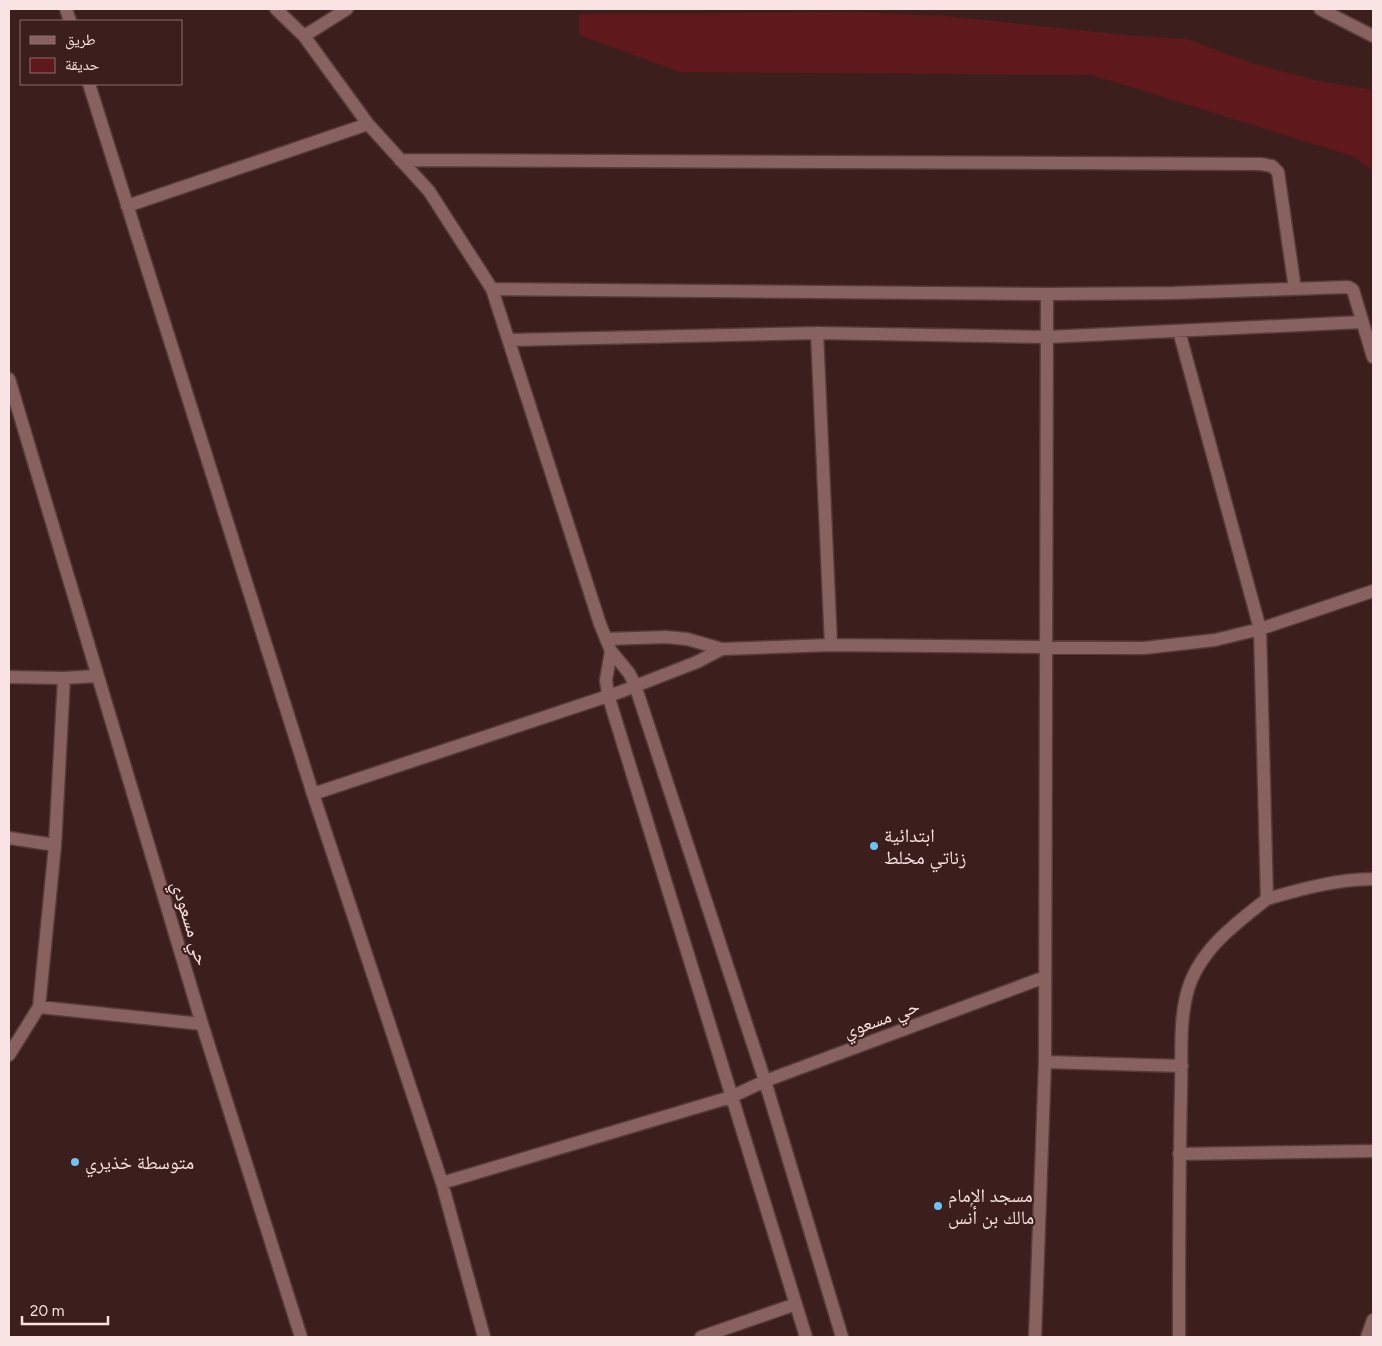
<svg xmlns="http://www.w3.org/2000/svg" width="1382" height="1346" viewBox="0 0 1382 1346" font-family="Figtree,'Noto Naskh Arabic',sans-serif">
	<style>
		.green { fill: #5f181b }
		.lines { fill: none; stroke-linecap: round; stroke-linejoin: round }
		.street-casing { stroke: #563b39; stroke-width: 15 }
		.street { stroke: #876260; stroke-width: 12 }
		.poi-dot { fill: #6cc3f2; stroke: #3c1f1d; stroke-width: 2 }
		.labels { text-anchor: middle; stroke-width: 4.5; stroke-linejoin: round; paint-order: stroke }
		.poi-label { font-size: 19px; fill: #f9e4e3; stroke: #3c1f1d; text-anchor: start }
		.street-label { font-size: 19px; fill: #f9e4e3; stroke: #3c1f1d }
	</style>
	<rect width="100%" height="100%" fill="#3c1f1d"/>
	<path class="green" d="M857,12L947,16L1124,35L1187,39L1251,63L1319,81L1373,90V171L1355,157L1092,75L680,72L579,35V14Z"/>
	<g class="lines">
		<defs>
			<path id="street" d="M66,9L70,21
				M276,9L304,36L368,124L429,191L492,289L600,624L611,651L629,673L635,685L765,1081L842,1337
				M1320,9L1373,36
				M304,36L347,9
				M89,84L313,794L442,1183L484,1337
				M400,160L1261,164L1272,166L1278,172L1295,289
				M127,206L368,124
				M492,289L1047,294L1174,293L1348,287L1353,290L1373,357
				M1179,331L1260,629L1267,899C1235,924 1198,951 1187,993C1179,1023 1182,1059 1181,1091C1179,1173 1179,1255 1179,1337
				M817,333L831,645
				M509,340L817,333L1048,337L1362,322
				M9,379L202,1024L301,1337
				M606,639L666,637L687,639L722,649L831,645L1144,648L1215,640L1260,629L1373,591
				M611,651L606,680L608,695L806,1337
				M9,677L64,678L96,676
				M313,794L620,692L697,662L722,649
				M9,838L55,845
				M1267,899C1301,889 1338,879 1373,879
				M39,1007L202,1024
				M9,1055L39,1007L55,845L64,678
				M1045,1062L1182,1066
				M1179,1154L1373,1151
				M442,1183L731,1097L765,1081L1045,977
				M701,1337L796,1304
				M1035,1337L1045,1062L1047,294
				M1367,1337L1373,1320"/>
		</defs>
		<use href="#street" class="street-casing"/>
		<use href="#street" class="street"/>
	</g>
	<g class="poi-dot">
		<circle cx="874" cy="846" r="5"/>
		<circle cx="75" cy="1162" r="5"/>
		<circle cx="938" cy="1206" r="5"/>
	</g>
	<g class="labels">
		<g class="poi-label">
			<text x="884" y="842">ابتدائية<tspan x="884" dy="22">زناتي مخلط</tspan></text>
			<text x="85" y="1169">متوسطة خذيري</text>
			<text x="948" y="1202">مسجد الإمام<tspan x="948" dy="22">مالك بن أنس</tspan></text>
		</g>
		<g class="street-label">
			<text transform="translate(191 923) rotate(73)" y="7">حي مسعودي</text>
			<text transform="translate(881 1018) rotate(-20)" y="7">حي مسعوي</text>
		</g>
	</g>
	<rect width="1382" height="1346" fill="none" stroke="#f9e4e3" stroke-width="20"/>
	<rect x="20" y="20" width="162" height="65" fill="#3c1f1d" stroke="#886e6c"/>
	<rect x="30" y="36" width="25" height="8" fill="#876260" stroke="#886e6c"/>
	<text x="65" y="45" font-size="15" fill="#f9e4e3">طريق</text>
	<rect x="30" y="58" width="25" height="15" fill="#5f181b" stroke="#886e6c"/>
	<text x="65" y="70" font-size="15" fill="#f9e4e3">حديقة</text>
	<path d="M22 1316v8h86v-8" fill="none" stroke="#f9e4e3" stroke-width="2.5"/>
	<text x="30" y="1316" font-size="15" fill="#f9e4e3" stroke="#3c1f1d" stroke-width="4" paint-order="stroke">20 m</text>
</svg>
